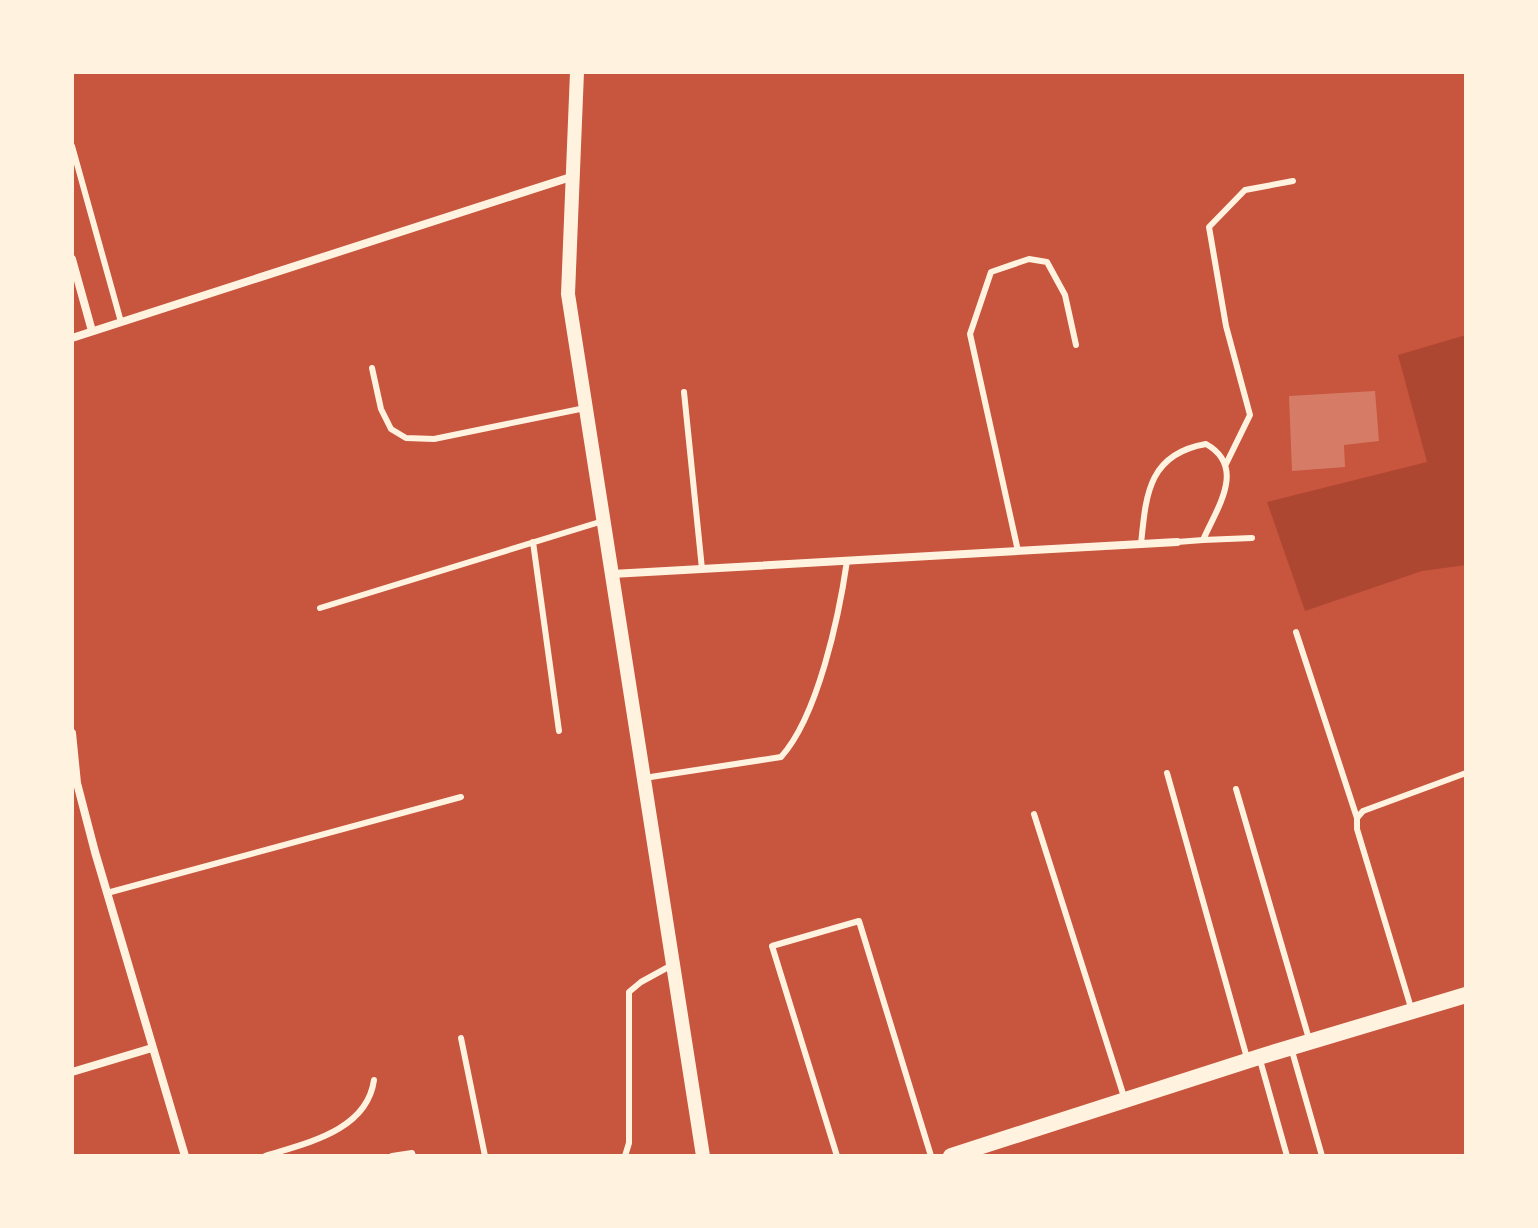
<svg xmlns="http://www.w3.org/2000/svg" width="1538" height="1228" viewBox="0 0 1538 1228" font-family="'Noto Sans',sans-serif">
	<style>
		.green { fill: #ae4732 }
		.building { fill: #d67c66 }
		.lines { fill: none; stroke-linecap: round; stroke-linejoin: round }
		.service { stroke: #fff3e0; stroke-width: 6 }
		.minor { stroke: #fff3e0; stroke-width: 8 }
		.tertiary { stroke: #fff3e0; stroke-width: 14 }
		.secondary { stroke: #fff3e0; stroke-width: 16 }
	</style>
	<rect width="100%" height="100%" fill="#c8553d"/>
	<path class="green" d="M1466,335V565L1422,571L1305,611L1267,502L1427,462L1398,355Z"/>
	<path class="building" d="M1375,391L1379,441L1344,445L1345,467L1292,471L1289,396Z"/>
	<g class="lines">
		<path class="service" d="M72,146L121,322
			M372,368L381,409L391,429L406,438L434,439L585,408
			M684,392L702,569
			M1226,464L1250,415L1226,326L1209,227L1245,190L1293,181
			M1203,540L1252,538
			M533,542L559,731
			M1141,544C1146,495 1148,454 1206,444C1247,467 1217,508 1203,540L1177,542
			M1018,551L970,334L991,272L1029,259L1047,262L1065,295L1076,345
			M320,608L603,521
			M1296,632L1357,818
			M1167,773L1247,1058
			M644,778L781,757C818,716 839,616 847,561
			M1236,789L1309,1039
			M1034,814L1125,1100
			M107,893L461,797
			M1412,1011L1357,829V818L1363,811L1466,773
			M461,1038L485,1156
			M1292,1051L1322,1156
			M1260,1060L1287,1156
			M265,1156C306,1143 367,1131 374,1080
			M392,1156L412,1153L413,1156
			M625,1156L629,1143V992L641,982L672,965
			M837,1156L772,946L859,921L931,1156"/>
		<path class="minor" d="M72,259L92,331
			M72,338L574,176
			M612,574L1177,542
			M72,733L77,783L95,852L185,1156
			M72,1072L152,1048"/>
		<path class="tertiary" d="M577,72L568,294L703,1156"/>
		<path class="secondary" d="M951,1156L1259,1057L1466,995"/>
	</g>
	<rect width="1538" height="1228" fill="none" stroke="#fff3e0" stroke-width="148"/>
</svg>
